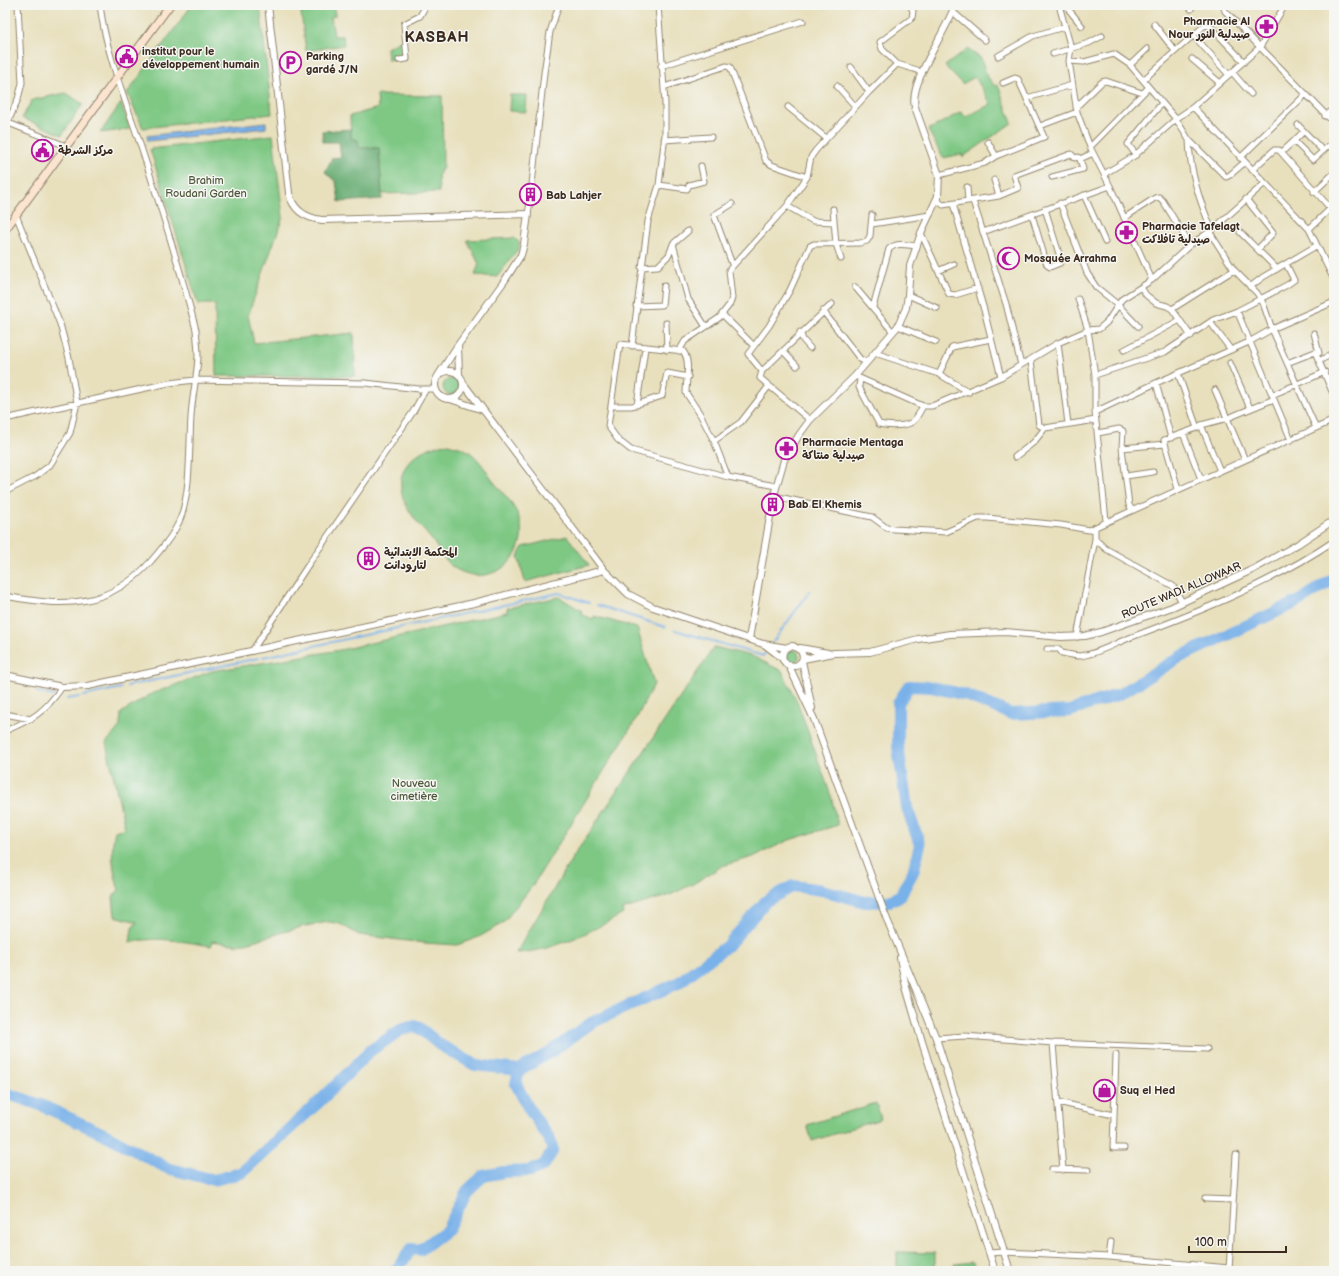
<svg xmlns="http://www.w3.org/2000/svg" width="1339" height="1276" viewBox="0 0 1339 1276" font-family="'Balsamiq Sans','Playpen Sans Arabic',sans-serif">
	<style>
		.green { fill: #7ec884; stroke: #5c7951 }
		.forest { fill: #66ac72; stroke: #506b48 }
		.water { fill: #79b1e9; stroke: #5a6e84 }
		.lines { fill: none; stroke-linecap: round; stroke-linejoin: round }
		.stream { stroke: #79b1e9; stroke-width: 2 }
		.river { stroke: #79b1e9; stroke-width: 12 }
		.minor-casing { stroke: #92856e; stroke-width: 7 }
		.tertiary-casing { stroke: #92856e; stroke-width: 8 }
		.secondary-casing { stroke: #92856e; stroke-width: 9 }
		.minor { stroke: #fff; stroke-width: 5 }
		.tertiary { stroke: #fff; stroke-width: 6 }
		.secondary { stroke: #fce5d0; stroke-width: 7 }
		.labels { text-anchor: middle; stroke-width: 3; stroke-linejoin: round; paint-order: stroke }
		.poi-label { font-size: 11px; font-weight: bold; fill: #3b2a1e; stroke: #f6f6f2; text-anchor: start }
		.park-label { font-size: 11px; fill: #4f593d; stroke: #f6f6f2 }
		.street-label { font-size: 11px; fill: #3b2a1e; stroke: #f6f6f2 }
		.district-label { font-size: 15px; font-weight: bold; letter-spacing: 1px; fill: #3b2a1e; stroke: #f6f6f2 }
	</style>
	<rect width="100%" height="100%" fill="#f6f6f2"/>
	<filter id="ink" filterUnits="userSpaceOnUse"><feTurbulence type="fractalNoise" baseFrequency=".025" numOctaves="2"/><feDisplacementMap in="SourceGraphic" scale="8" xChannelSelector="R" yChannelSelector="G"/><feConvolveMatrix kernelMatrix="1 2 1 2 8 2 1 2 1" color-interpolation-filters="sRGB"/></filter>
	<filter id="wash" filterUnits="userSpaceOnUse"><feTurbulence type="fractalNoise" baseFrequency=".012" numOctaves="4" result="noise"/><feDisplacementMap in="SourceGraphic" scale="16" xChannelSelector="R" yChannelSelector="G"/><feGaussianBlur stdDeviation="0.9" result="paint"/><feColorMatrix in="noise" values="0 0 0 0 0 0 0 0 0 0 0 0 0 0 0 0 0 1.4 0 .05"/><feComposite in="paint" operator="in"/></filter>
	<g filter="url(#wash)">
		<rect width="100%" height="100%" fill="#e8e0bd"/>
		<path class="green" d="M192,5H260L272,114L143,128L127,93Z
			M300,5H334L335,16L331,17L334,36H343L344,45L306,51Z
			M402,40L405,58L388,60L387,48Z
			M967,49L981,58L987,76L995,86L998,85L1012,123L963,157L962,154L943,158L928,130L961,112L966,117L991,104L975,77L962,84L945,66Z
			M66,93L83,104L62,135L22,118L32,100Z
			M377,95L442,96L443,167L438,176L439,192L382,194L379,148H359L351,138L350,116L378,108Z
			M510,95H527L526,112L509,111Z
			M121,103L130,129L100,133Z
			M273,135L283,217L248,315L254,343L354,333L355,376H216L215,304H198L150,149Z
			M514,238L519,242V248L497,277L475,275L479,264L467,240Z
			M443 387a8 8 0 1 1 16 0a8 8 0 1 1-16 0Z
			M448,444C455,446 462,447 468,451C479,458 486,471 493,481C501,491 513,503 518,515C529,542 513,570 485,575C475,577 462,573 454,568C445,562 438,548 431,539C423,529 412,517 406,505C389,471 416,446 448,444Z
			M567,536L589,565L525,582L518,556L523,547Z
			M559,597L582,611L581,614L593,619L594,616L637,628L654,684L635,721L533,885L503,923L479,937L457,945L424,943L359,935L340,924L329,922L305,926L239,945L212,941L211,946C184,942 157,935 130,943L132,928L137,922L115,916L113,897L119,890C113,873 110,848 115,831L125,828L106,743L120,726L121,713L151,694L212,671L340,650L507,612V608Z
			M714,647L752,656L782,671L797,701L831,796L838,825L789,840L753,857L722,866L693,884L670,895L622,910L623,914C589,932 555,951 516,953L571,860Z
			M787 656a6 6 0 1 1 12 0a6 6 0 1 1-12 0Z
			M876,1103L881,1119L812,1141L807,1125Z
			M897,1252L935,1253V1271H897Z
			M973,1262L976,1271H957L954,1264Z"/>
		<path class="forest" d="M351,129V138L358,140L359,148H379L382,199L339,202L336,182L325,172L332,158L341,157L339,142H323L322,131Z"/>
		<path class="water" d="M266,122V128L148,141L147,136Z"/>
		<g class="lines">
			<path class="stream" d="M597,605L665,627
				M675,630L763,656L765,653
				M773,642L810,591
				M263,657L559,593L589,603
				M127,686L259,658
				M37,692L54,696
				M84,696L121,688
				M67,699L80,697"/>
			<path class="river" d="M5,1093L41,1105L108,1136L167,1168L214,1180L241,1173L320,1101L370,1051L402,1029L417,1026L440,1045L475,1065L519,1070L549,1053L591,1023L678,983L728,945L766,901L793,886L822,890L865,902L889,901L900,896L913,872L920,845L907,808L898,747V703L909,686L931,687L966,695L1011,714L1070,711L1120,694L1180,657L1299,601L1334,579
				M396,1271L411,1249L420,1250L447,1230L467,1191L483,1176L504,1172L531,1171L544,1165L553,1150L549,1138L529,1109L516,1084L519,1070"/>
		</g>
	</g>
	<g filter="url(#ink)">
		<g class="lines">
			<defs>
				<path id="minor" d="M1059,5L1071,48L1069,61L1077,112L1090,147L1110,186L1152,280
					M1065,5L1082,26
					M1188,5L1191,9
					M1285,5L1260,47L1334,123
					M953,12L985,40
					M1154,24L1175,51
					M1193,35L1229,75
					M1053,54L1089,43L1102,36
					M998,56L1033,36L1064,27
					M1192,59L1220,83
					M399,60L407,59L404,24L420,16L426,5
					M1069,61L1084,62L1114,54L1130,65L1176,119L1193,107L1260,47L1225,11L1223,5
					M897,64L882,49L880,42L912,18L913,11L910,5
					M1130,65L1147,49
					M661,66L803,21
					M851,67L869,92
					M1232,72L1251,94
					M1143,80L1205,25L1211,27L1244,62
					M837,86L855,106
					M664,87L726,66L730,67L766,161L772,165L807,177
					M1027,98L1072,85
					M788,107L826,138
					M1076,107L1102,82L1106,81L1142,93
					M1193,107L1309,229L1334,280
					M1325,116L1334,109
					M6,122L66,146
					M8,122L18,99L22,83L18,5
					M1298,125L1323,151
					M1040,126L1077,112
					M664,140L711,137
					M1189,140C1190,172 1199,200 1212,230
					M1294,141L1304,131
					M988,142L996,156
					M1090,147L1148,88
					M1282,152L1294,141L1313,160L1334,141
					M1136,155L1128,144L1162,103
					M1240,158L1305,95
					M1252,170L1274,150H1279L1330,208L1334,216
					M1104,174L1134,156L1176,119L1189,140L1226,177L1230,175L1245,162
					M939,175L985,163L996,156L1044,137L1018,79L1015,78L1003,83
					M1052,177L1083,169L1080,159L1093,153
					M994,180L999,196
					M659,185L687,189L689,185L704,181L701,166
					M967,187L968,201
					M1314,192L1334,173
					M531,194L544,73L550,32L559,5
					M1084,195L1105,242
					M938,197L939,202L943,205L999,196L1018,188L1014,175L1071,154L1075,158L1078,157L1080,159
					M1246,199L1273,233L1258,249
					M973,201L1006,304L1021,365
					M1060,203L1087,273L1096,287L1117,304L1138,326
					M732,204L714,215L732,264
					M953,204L984,310L1001,377
					M787,206L813,221L834,222
					M833,209L836,244L841,259
					M528,214L531,196
					M1032,215L1047,265L1050,267L1060,263L1061,260L1045,209
					M1124,218L1155,198L1159,197L1163,201L1190,245
					M872,224L930,215
					M1309,229L1334,205
					M1209,231L1234,270L1257,293L1263,303L1272,329L1316,428
					M983,232L1110,186
					M1240,232L1277,269
					M921,233L949,294L955,295L978,288
					M673,244L688,299L706,327
					M641,267L658,266L669,255L673,244L688,231
					M938,271L954,264
					M855,287L893,332
					M1141,287L1146,295L1156,303L1167,306L1172,309L1191,336
					M1250,287L1263,277L1316,246
					M908,295L937,308
					M1078,299L1088,330L1095,375V412L1106,521
					M636,306L662,305L664,286
					M873,307L889,249C897,242 906,245 916,246
					M1172,309L1234,270
					M823,311L860,359L866,362
					M1237,311L1291,440
					M723,315L753,345
					M1210,322L1231,350
					M666,323L667,350
					M898,326L936,342
					M800,332L803,340L810,348
					M1058,343L1068,424
					M632,346L648,221L659,185L665,135V103L658,5
					M1124,350L1180,320
					M679,351L685,341L719,318L730,304L732,298L729,270L787,206L807,177L811,157L816,150L869,92L897,64L917,70L922,74
					M783,351L797,366
					M1315,352L1334,396
					M875,353L939,374L969,392
					M1031,360L1039,425L1045,428L1096,420
					M1319,361L1334,353
					M1230,363L1250,408
					M1287,363L1315,352L1319,353L1314,333
					M762,371L748,354L769,326L790,290L810,246L814,244L860,243L867,241L870,236L872,215
					M1178,373L1197,428
					M939,374L952,347L991,339
					M1095,375L1165,352L1213,320L1237,311L1287,285L1294,280L1286,264
					M855,376L923,406H932L1001,377L1058,343L1088,330L1099,329L1107,322L1122,299L1152,280L1190,245L1212,230L1265,183
					M1327,378L1334,375
					M860,379L859,387L879,424C887,426 905,427 912,422C917,419 920,411 923,406
					M1156,383L1171,438
					M1215,390L1245,460
					M1272,395L1325,372
					M637,405L645,348
					M611,406H632L662,396L667,373L688,377
					M1095,412L1156,383L1249,342L1272,329L1334,302
					M5,419L169,383L195,380L365,383L419,389H436
					M810,420L760,378L762,371L832,304
					M1201,425L1220,471
					M1098,433L1119,429L1123,431L1122,448L1129,505L1132,510
					M1183,433L1201,479
					M714,441L741,422L769,386
					M1122,448L1165,444
					M1015,457L1034,442L1045,428
					M1126,476L1153,472
					M728,477L631,450L618,440L608,426L620,344L683,351C691,361 686,380 686,393L700,414L714,441L728,477L776,486
					M1178,489L1164,440L1197,428L1201,425L1228,418L1274,399
					M5,492L36,476L50,465L70,433L77,403L69,358L60,324L16,215
					M774,496L872,517L887,528L894,529L946,532L978,518H987L1061,525L1089,530L1334,420
					M1095,528V539L1106,549L1173,586L1182,602
					M5,596C64,607 109,609 152,560C163,547 175,533 181,517C191,488 189,448 191,417C192,397 197,377 198,357C198,348 197,339 196,330C180,267 160,205 140,144C125,98 106,54 100,5
					M1077,637L1095,539
					M1047,649H1059L1062,653C1068,654 1075,656 1080,656C1097,654 1114,644 1129,638C1199,612 1272,583 1334,541
					M252,651L310,562L413,412L426,389
					M5,714L31,719
					M5,731C33,719 44,713 62,687
					M936,1038L965,1036L1053,1043L1207,1049
					M1053,1043L1063,1170
					M1116,1055L1113,1148H1124
					M1058,1102L1113,1115
					M1052,1169L1088,1170
					M1205,1199L1233,1200
					M989,1253L1004,1252L1109,1257L1229,1268
					M1109,1257L1111,1242
					M1229,1270L1236,1155"/>
				<path id="tertiary" d="M268,5L289,193C293,210 305,218 322,220L528,214L524,244L521,255L505,280L458,345L438,376
					M458,346L459,374
					M435 385a14 14 0 1 1 28 0a14 14 0 1 1-28 0Z
					M463,383L604,570L628,594L653,607L763,644L787,648
					M450,399L483,410
					M772,502L784,460L799,435L810,420L855,376L898,326L906,308L908,295L910,266L921,233L938,196L939,175L915,107C908,83 947,31 955,5
					M749,639L772,505
					M764,644L782,658
					M800,648L828,653
					M803,659L834,653L870,652L918,639L950,634L1005,632L1061,637L1085,636L1101,632L1172,607L1254,569L1298,544L1334,520
					M802,661L796,666L787,665L783,660C781,652 785,646 793,646L801,651L803,656L802,661L812,708
					M789,666L814,719L886,917L936,1038L1010,1271
					M5,675L62,687L88,686L474,603L604,570
					M900,958L906,987L923,1045L995,1271"/>
				<path id="secondary" d="M5,230L170,5"/>
			</defs>
			<use href="#minor" class="minor-casing"/>
			<use href="#tertiary" class="tertiary-casing"/>
			<use href="#secondary" class="secondary-casing"/>
			<use href="#minor" class="minor"/>
			<use href="#tertiary" class="tertiary"/>
			<use href="#secondary" class="secondary"/>
		</g>
	</g>
	<defs>
		<symbol id="pharmacy-ring" viewBox="-11 -11 22 22"><circle r="9.5" fill="#f6f6f2" stroke="#b5179e" stroke-width="1.5"/><path d="M-2-6h4v4h4v4h-4v4h-4v-4h-4v-4h4Z" fill="#b5179e"/></symbol>
		<symbol id="civic-ring" viewBox="-11 -11 22 22"><circle r="9.5" fill="#f6f6f2" stroke="#b5179e" stroke-width="1.5"/><path d="M-.6-6.5H3V-4.5H.6V-3L4-1V1h2V6H-6V1h2V-1L-.6-3ZM-1.2 2.5V6h2.4V2.5Z" fill="#b5179e"/></symbol>
		<symbol id="parking-ring" viewBox="-11 -11 22 22"><circle r="9.5" fill="#f6f6f2" stroke="#b5179e" stroke-width="1.5"/><path d="M-3.5-5.5H1a3.5 3.5 0 0 1 0 7H-1V5.5H-3.5ZM-1-3.4V-.6H.8a1.4 1.4 0 0 0 0-2.8Z" fill="#b5179e"/></symbol>
		<symbol id="building-ring" viewBox="-11 -11 22 22"><circle r="9.5" fill="#f6f6f2" stroke="#b5179e" stroke-width="1.5"/><path d="M-4-6H4V6H1V3H-1V6H-4ZM-2.5-4.3h1.7v1.8h-1.7ZM.8-4.3h1.7v1.8H.8ZM-2.5-1h1.7V.8h-1.7ZM.8-1h1.7V.8H.8Z" fill="#b5179e"/></symbol>
		<symbol id="mosque-ring" viewBox="-11 -11 22 22"><circle r="9.5" fill="#f6f6f2" stroke="#b5179e" stroke-width="1.5"/><path d="M3.5-4.9A6 6 0 1 0 3.5 4.9A5 5 0 1 1 3.5-4.9Z" fill="#b5179e"/></symbol>
		<symbol id="shop-ring" viewBox="-11 -11 22 22"><circle r="9.5" fill="#f6f6f2" stroke="#b5179e" stroke-width="1.5"/><path d="M-5-2.5h2.3a2.7 3.5 0 0 1 5.4 0H5L5.5 6h-11ZM-1.5-2.5h3a1.5 2.3 0 0 0-3 0Z" fill="#b5179e"/></symbol>
	</defs>
	<g fill-rule="evenodd">
		<use href="#pharmacy-ring" x="1254" y="14" width="25" height="25"/>
		<use href="#civic-ring" x="114" y="44" width="25" height="25"/>
		<use href="#parking-ring" x="278" y="50" width="25" height="25"/>
		<use href="#civic-ring" x="30" y="138" width="25" height="25"/>
		<use href="#building-ring" x="518" y="182" width="25" height="25"/>
		<use href="#pharmacy-ring" x="1114" y="220" width="25" height="25"/>
		<use href="#mosque-ring" x="996" y="246" width="25" height="25"/>
		<use href="#pharmacy-ring" x="774" y="436" width="25" height="25"/>
		<use href="#building-ring" x="760" y="492" width="25" height="25"/>
		<use href="#building-ring" x="356" y="546" width="25" height="25"/>
		<use href="#shop-ring" x="1092" y="1078" width="25" height="25"/>
	</g>
	<g class="labels">
		<g class="poi-label">
			<text x="1250" y="25" text-anchor="end">Pharmacie Al<tspan x="1250" dy="13">Nour صيدلية النور</tspan></text>
			<text x="142" y="55">institut pour le<tspan x="142" dy="13">développement humain</tspan></text>
			<text x="306" y="60">Parking<tspan x="306" dy="13">gardé J/N</tspan></text>
			<text x="58" y="154">مركز الشرطة</text>
			<text x="546" y="199">Bab Lahjer</text>
			<text x="1142" y="230">Pharmacie Tafelagt<tspan x="1142" dy="13">صيدلية تافلاكت</tspan></text>
			<text x="1024" y="262">Mosquée Arrahma</text>
			<text x="802" y="446">Pharmacie Mentaga<tspan x="802" dy="13">صيدلية منتاكة</tspan></text>
			<text x="788" y="508">Bab El Khemis</text>
			<text x="384" y="556">المحكمة الابتدائية<tspan x="384" dy="13">لتارودانت</tspan></text>
			<text x="1120" y="1094">Suq el Hed</text>
		</g>
		<g class="park-label">
			<text x="206" y="184">Brahim<tspan x="206" dy="13">Roudani Garden</tspan></text>
			<text x="414" y="787">Nouveau<tspan x="414" dy="13">cimetière</tspan></text>
		</g>
		<g class="street-label">
			<text transform="translate(1181 590) rotate(-23)" y="4">ROUTE WADI ALLOWAAR</text>
		</g>
		<g class="district-label">
			<text x="437" y="42">KASBAH</text>
		</g>
	</g>
	<rect width="1339" height="1276" fill="none" stroke="#f6f6f2" stroke-width="20"/>
	<path d="M1189 1246v6h97v-6" fill="none" stroke="#3b2a1e" stroke-width="2"/>
	<text x="1195" y="1246" font-size="12" fill="#3b2a1e" stroke="#f6f6f2" stroke-width="3" paint-order="stroke">100 m</text>
</svg>
